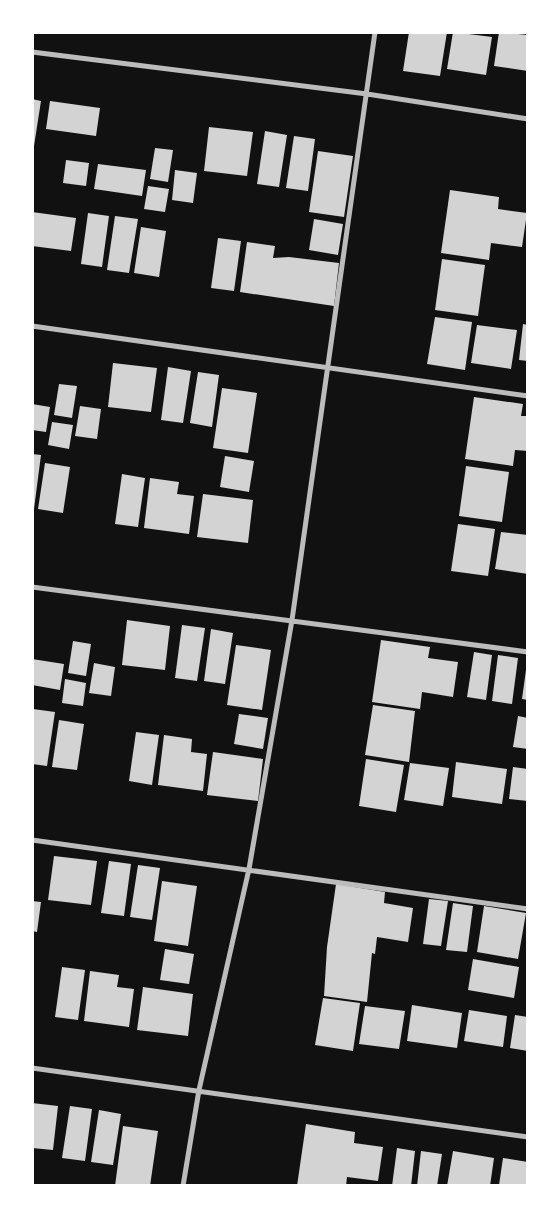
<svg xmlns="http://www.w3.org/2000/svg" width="560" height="1218" viewBox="0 0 560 1218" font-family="Roboto,sans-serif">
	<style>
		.building { fill: #d3d3d3 }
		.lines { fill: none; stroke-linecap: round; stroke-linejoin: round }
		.minor { stroke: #bcbcbc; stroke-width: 5 }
	</style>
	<rect width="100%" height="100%" fill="#111"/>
	<path class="building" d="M409,32H447L440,76L403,71Z
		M453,32L492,37L486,75L447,69Z
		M499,32L528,35V71L494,66Z
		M32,99L41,101L34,146L32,145Z
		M50,101L100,108L96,136L46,129Z
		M209,127L253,132L247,176L204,171Z
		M265,131L287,135L279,187L257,184Z
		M294,136L315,139L308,191L286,188Z
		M155,148L173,150L168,182L150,179Z
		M318,151L353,156L344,217L309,212Z
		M66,160L89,163L86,186L63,183Z
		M98,164L146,170L142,196L94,189Z
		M175,170L197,173L193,203L172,200Z
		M148,186L169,189L165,212L144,209Z
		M450,190L499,197L498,209L527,213L522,247L491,243L489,260L441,253Z
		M32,212L76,218L71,251L32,246Z
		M88,213L109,216L102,267L81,264Z
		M115,216L138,219L129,273L107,270Z
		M314,219L343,224L338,255L309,250Z
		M141,227L166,231L159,277L134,273Z
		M218,238L241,241L234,291L211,288Z
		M247,242L275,246L273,258L289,257L339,263L334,306L240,292Z
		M442,259L485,265L478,316L435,310Z
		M435,317L472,322L465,370L427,364Z
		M523,324L528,325V361L519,360Z
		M477,325L517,330L511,369L471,363Z
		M113,363L157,368L151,412L108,407Z
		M168,367L191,371L183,423L161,420Z
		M198,372L219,375L212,427L190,423Z
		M59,384L77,386L72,418L54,415Z
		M222,388L257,393L248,453L213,448Z
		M474,397L523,404L521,416H528V451L515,450L513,466L465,459Z
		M32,404L50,407L46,432L32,430Z
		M80,406L101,409L97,439L75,436Z
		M52,422L73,425L69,449L48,445Z
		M32,454L41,455L34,509H32Z
		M225,456L254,461L249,492L220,487Z
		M45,463L70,467L63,513L38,509Z
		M466,466L509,472L502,522L459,516Z
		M122,474L145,478L138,527L115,524Z
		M150,478L179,482L177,494L194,496L189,534L144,528Z
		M203,494L253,500L248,543L197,537Z
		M458,524L495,529L488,576L451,571Z
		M501,532L528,535V574L495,569Z
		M127,620L170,626L165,670L122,665Z
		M182,625L205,628L197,681L175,678Z
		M211,629L233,633L225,684L204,681Z
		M381,640L430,647L428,658L458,662L453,697L422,692L420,709L372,702Z
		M73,641L91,644L86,676L68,673Z
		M236,645L271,650L262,710L227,705Z
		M474,652L492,655L486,700L467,697Z
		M498,655L518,658L512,704L492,701Z
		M32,659L64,664L60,690L32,685Z
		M94,663L115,667L111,696L89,693Z
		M526,670L528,671V700L522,699Z
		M65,679L86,683L83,706L62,703Z
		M373,705L415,711L409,762L365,755Z
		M33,709L55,712L47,766L32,764Z
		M239,714L268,718L263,749L234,744Z
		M518,716L528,718V749L513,747Z
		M59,720L84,724L77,770L52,767Z
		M136,732L159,735L152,785L129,781Z
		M164,735L192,739L191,752L207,754L203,791L158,785Z
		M213,752L263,759L258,801L207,795Z
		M366,759L404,765L396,812L359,806Z
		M456,762L507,769L502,804L452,797Z
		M410,763L449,768L443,806L404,800Z
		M513,767L528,769V801L509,799Z
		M54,856L97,861L91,905L48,900Z
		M109,861L131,864L124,916L101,913Z
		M138,865L160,868L152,920L130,917Z
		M162,881L197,886L188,946L154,941Z
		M336,884L385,892L384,903L413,908L408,942L377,937L375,954L372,953L367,1002L324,996L327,947Z
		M429,899L448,901L441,946L423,944Z
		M32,901L41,902L37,932L32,931Z
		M453,903L473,906L467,952L446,950Z
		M484,906L526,913L518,959L477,952Z
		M165,949L194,954L189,984L160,980Z
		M473,959L519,967L514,998L468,990Z
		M62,967L85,970L78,1020L55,1017Z
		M90,971L119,975L117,987L134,989L129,1027L84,1021Z
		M143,987L193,994L188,1036L137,1030Z
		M323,998L360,1003L353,1051L315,1045Z
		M412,1005L462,1013L457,1048L407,1041Z
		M365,1006L405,1011L399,1049L359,1044Z
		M469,1010L507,1016L503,1047L464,1041Z
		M515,1015L528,1017V1051L510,1048Z
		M32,1103L58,1106L53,1150L32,1148Z
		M70,1106L92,1109L85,1161L62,1158Z
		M99,1110L121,1114L113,1165L91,1162Z
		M306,1124L355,1132L354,1143L383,1147L378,1181L347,1177L346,1186H297Z
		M123,1126L158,1131L150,1186H115Z
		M397,1148L415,1151L411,1186H392Z
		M421,1151L442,1154L437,1186H417Z
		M453,1151L494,1158L490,1186H447Z
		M503,1158L528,1162V1186L499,1185Z"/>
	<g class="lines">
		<path class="minor" d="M32,52L367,94L528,119
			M32,326L528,396
			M32,587L528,652
			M32,840L528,909
			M32,1068L528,1137
			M183,1186L199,1090L249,869L292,620L375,32"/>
	</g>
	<rect width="560" height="1218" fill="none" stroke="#ffffff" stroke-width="68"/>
</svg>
